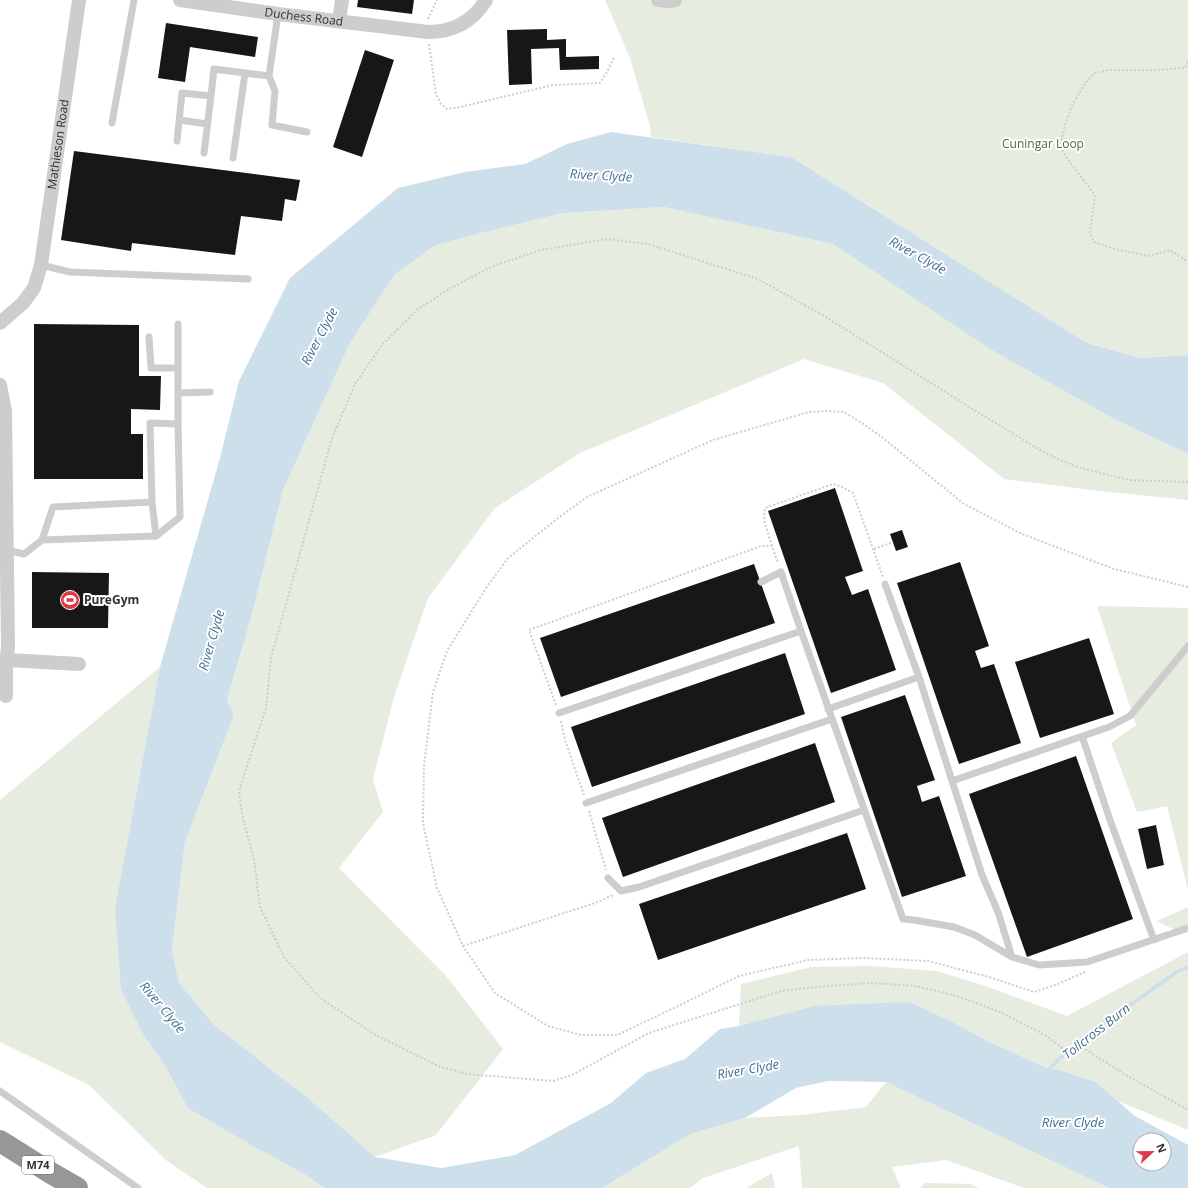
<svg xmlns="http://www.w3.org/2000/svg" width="1188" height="1188" viewBox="0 0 1188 1188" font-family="'Open Sans',sans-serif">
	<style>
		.green { fill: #e6ecdf }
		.water { fill: #ccdfeb; fill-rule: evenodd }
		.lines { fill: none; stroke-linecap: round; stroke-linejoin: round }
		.stream { stroke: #ccdfeb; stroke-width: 3.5 }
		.building { fill: #171717 }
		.path { stroke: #cdcdcd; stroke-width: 2; stroke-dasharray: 2 2; stroke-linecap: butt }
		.service { stroke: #cdcdcd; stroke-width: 7 }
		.minor { stroke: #cdcdcd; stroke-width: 14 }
		.motorway { stroke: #979797; stroke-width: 22 }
		.labels { text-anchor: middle; stroke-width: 4; stroke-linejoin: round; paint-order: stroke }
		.shield { fill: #fff; stroke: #6e6e6e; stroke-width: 1 }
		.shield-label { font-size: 11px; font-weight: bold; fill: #303030 }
		.street-label { font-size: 12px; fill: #303030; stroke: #fff }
		.park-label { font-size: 12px; fill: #536a3f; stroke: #fff }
		.poi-label { font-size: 12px; font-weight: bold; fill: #303030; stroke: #fff; text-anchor: start }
		.water-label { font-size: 13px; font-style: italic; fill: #41708f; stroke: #fff }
	</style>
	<rect width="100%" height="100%" fill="#fff"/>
	<path class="green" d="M605,0H1188V355L1140,358L1087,343L791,157L651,137L650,126L630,58Z
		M664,207L833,244L988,348L1112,418L1188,454V500L1100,491L1004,479L883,383L804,359L580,453L495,508L428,598L394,697L373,779L383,812L339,868L447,977L503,1049L436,1135L375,1157L308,1098L214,1025L179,983L172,950L185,842L234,715L227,700L251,618L283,490L350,343L395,274L436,245L485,232L563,213Z
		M1097,606L1188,608V890L1167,806L1137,812L1111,743L1136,725Z
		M160,667L115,907L143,1034L167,1069L306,1175L325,1188H207L167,1161L89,1085L0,1042V800Z
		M1188,907V925L1175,930L1157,921Z
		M1188,952V1130L1118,1101L1096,1082L1060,1070L1049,1069L985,1040L951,1021L909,1002L739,1026L741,984L811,967L871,966L937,971L994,989L1067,1016Z
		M886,1082L1109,1188H1024L946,1160L892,1167L901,1188H802L799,1146L703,1178L690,1188H602L690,1134L745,1118L801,1115L866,1107Z
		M772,1173L775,1188H746Z
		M925,1183L971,1184L979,1188H921Z"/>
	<path class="water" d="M611,132L791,157L1087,343L1140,358L1188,355V454L1112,418L988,348L833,244L664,207L563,213L485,232L436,245L395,274L350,343L283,490L251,618L227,700L234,715L185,842L172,950L179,983L214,1025L308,1098L375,1157L441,1168L515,1155L611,1103L646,1073L685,1059L720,1029L739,1026L815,1006L909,1002L951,1021L985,1040L1049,1069L1060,1070L1096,1082L1135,1116L1188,1145V1188H1109L886,1082L828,1081L796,1088L745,1118L690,1134L602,1188H325L306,1175L255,1147L188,1108L167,1069L143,1034L121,989L115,907L160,667L220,458L239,381L290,278L398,188L465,172L525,164L567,144ZM1140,1140H1164V1164H1140Z"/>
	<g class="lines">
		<path class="stream" d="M1047,1072L1058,1060L1083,1038L1177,972L1185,968L1188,969"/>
	</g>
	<path class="building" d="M358,0H414L412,14L357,7Z
		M166,23L258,37L255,57L190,47L185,82L158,78Z
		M547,29V40L566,39V57L599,56V69L560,70L559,48L531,49L532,84L509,85L507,30Z
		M365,50L394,60L362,157L333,147Z
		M74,151L300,180L296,201L285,199L282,221L241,216L235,255L132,243L131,251L61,240Z
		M34,324L139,325V376H161L160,410L131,409V434H143V479H34Z
		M835,488L863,571L845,577L852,595L868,589L896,670L831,693L768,511Z
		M902,530L908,547L896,551L890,534Z
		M960,562L989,646L975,651L981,668L994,664L1021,743L959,764L897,583Z
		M754,564L775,623L561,697L540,638Z
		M32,572L109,573L108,628H32Z
		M1089,638L1114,714L1040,738L1015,662Z
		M785,653L805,714L592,787L571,727Z
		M905,695L935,780L917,786L922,802L939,796L966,876L902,897L841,717Z
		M815,743L835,802L623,877L602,818Z
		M1076,756L1133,919L1027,957L969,794Z
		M1156,825L1164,865L1147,869L1138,829Z
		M847,833L866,889L658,960L639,904Z"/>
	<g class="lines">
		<path class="path" d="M428,19L437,0
			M429,44L436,94L441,104L447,109L460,107L553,85L600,83L607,72L614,57
			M1188,62L1185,68L1155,70H1108L1093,74L1084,85L1072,106L1065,125L1060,146L1066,157L1095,195L1090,233L1094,242L1115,249L1149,256L1170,250L1188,262
			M1188,482L1129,480L1077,467L1045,453L971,408L824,316L758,279L648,244L607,239L541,250L493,266L449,289L418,309L382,345L355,384L332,438L271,658L266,708L239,791L242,814L254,860L260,907L284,957L320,998L374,1034L438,1066L466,1074L553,1081L572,1075L649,1033L781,991L816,987L870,983L915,986L957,996L1000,1012L1045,1035L1065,1050L1076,1053L1083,1048L1124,1074L1188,1110
			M772,546L764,520L765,508L833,484L842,487L853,493L883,577
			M874,549L893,542
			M556,705L529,630L761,546H772L778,563
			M561,721L565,740L584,795
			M589,811L606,870
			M463,946L598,902L613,895
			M1085,972L1058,984L1034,992L989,977L928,961L864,958L808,960L739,976L674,1008L617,1035H581L548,1026L495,993L463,946L437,888L423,823L424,766L433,692L447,651L486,588L508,558L558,518L587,497L713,440L809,412L826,411L844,412L862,423L883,438L964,504L1022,534L1114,569L1188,587"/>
		<path class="service" d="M269,76L275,91L272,125L307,132
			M180,120L207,124
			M112,123L134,0
			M177,141L182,93L211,96L214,69L245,73
			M204,153L211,96
			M233,158L245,73L269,76L278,14
			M41,265L70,272L248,279
			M149,337L151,368H178
			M178,393L210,392
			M156,536L180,517L178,424
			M42,540L156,536L152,502
			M7,550L24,554L42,540L53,507L152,502L150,423L178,424V324
			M761,582L781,572L801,631L903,919L914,920L954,927L975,935L1012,957L1039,965L1087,962L1188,928
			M885,584L919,677L982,875L998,912L1012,957
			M828,709L919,677
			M559,713L801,631
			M1082,736L1110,820L1154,940
			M952,781L1109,727L1130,716L1188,646
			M586,803L832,719
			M608,878L621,891L639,887L864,810
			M0,1091L138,1188"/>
		<g class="minor">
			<path id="s1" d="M180,0L278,14L428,32C453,32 473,21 486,0"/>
			<path d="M658,0L668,1L675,0"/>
			<path d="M339,21L342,0"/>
			<path id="s2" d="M0,323L23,303L34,288L41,265L79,0"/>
			<path d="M0,385L5,411L8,647L6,666V696"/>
			<path d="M7,660L79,664"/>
		</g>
		<path class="motorway" d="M0,1141L51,1173L77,1188"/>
	</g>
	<defs>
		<symbol id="stadium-disc" viewBox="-11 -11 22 22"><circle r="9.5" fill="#de3b46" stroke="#fff"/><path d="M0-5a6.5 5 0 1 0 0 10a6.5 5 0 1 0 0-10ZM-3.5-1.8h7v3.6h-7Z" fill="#fff"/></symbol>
	</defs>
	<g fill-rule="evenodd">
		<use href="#stadium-disc" x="59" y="589" width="22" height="22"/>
	</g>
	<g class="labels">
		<rect class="shield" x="22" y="1156" width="32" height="18" rx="3"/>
		<g class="shield-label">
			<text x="38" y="1169">M74</text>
		</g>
		<g class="street-label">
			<text dy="4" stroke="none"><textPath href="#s1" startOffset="125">Duchess Road</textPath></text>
			<text dy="4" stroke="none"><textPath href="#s2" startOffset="195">Mathieson Road</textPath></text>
		</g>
		<g class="park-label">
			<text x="1043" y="148">Cuningar Loop</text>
		</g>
		<g class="poi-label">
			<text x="84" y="604">PureGym</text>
		</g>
		<g class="water-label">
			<text transform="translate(601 175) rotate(3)" y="5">River Clyde</text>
			<text transform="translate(918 255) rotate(29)" y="5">River Clyde</text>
			<text transform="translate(319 336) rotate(-62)" y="5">River Clyde</text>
			<text transform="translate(211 640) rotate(-74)" y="5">River Clyde</text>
			<text transform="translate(163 1007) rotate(50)" y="5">River Clyde</text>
			<text transform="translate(1096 1031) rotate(-38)" y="5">Tollcross Burn</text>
			<text transform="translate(748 1069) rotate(-10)" y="5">River Clyde</text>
			<text x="1073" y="1127">River Clyde</text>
		</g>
	</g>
	<g transform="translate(1152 1152) rotate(68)"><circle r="19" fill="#ffffff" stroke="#acacac"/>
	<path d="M0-3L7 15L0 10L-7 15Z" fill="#de3b46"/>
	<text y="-6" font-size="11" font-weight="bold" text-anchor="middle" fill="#303030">N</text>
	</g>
</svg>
